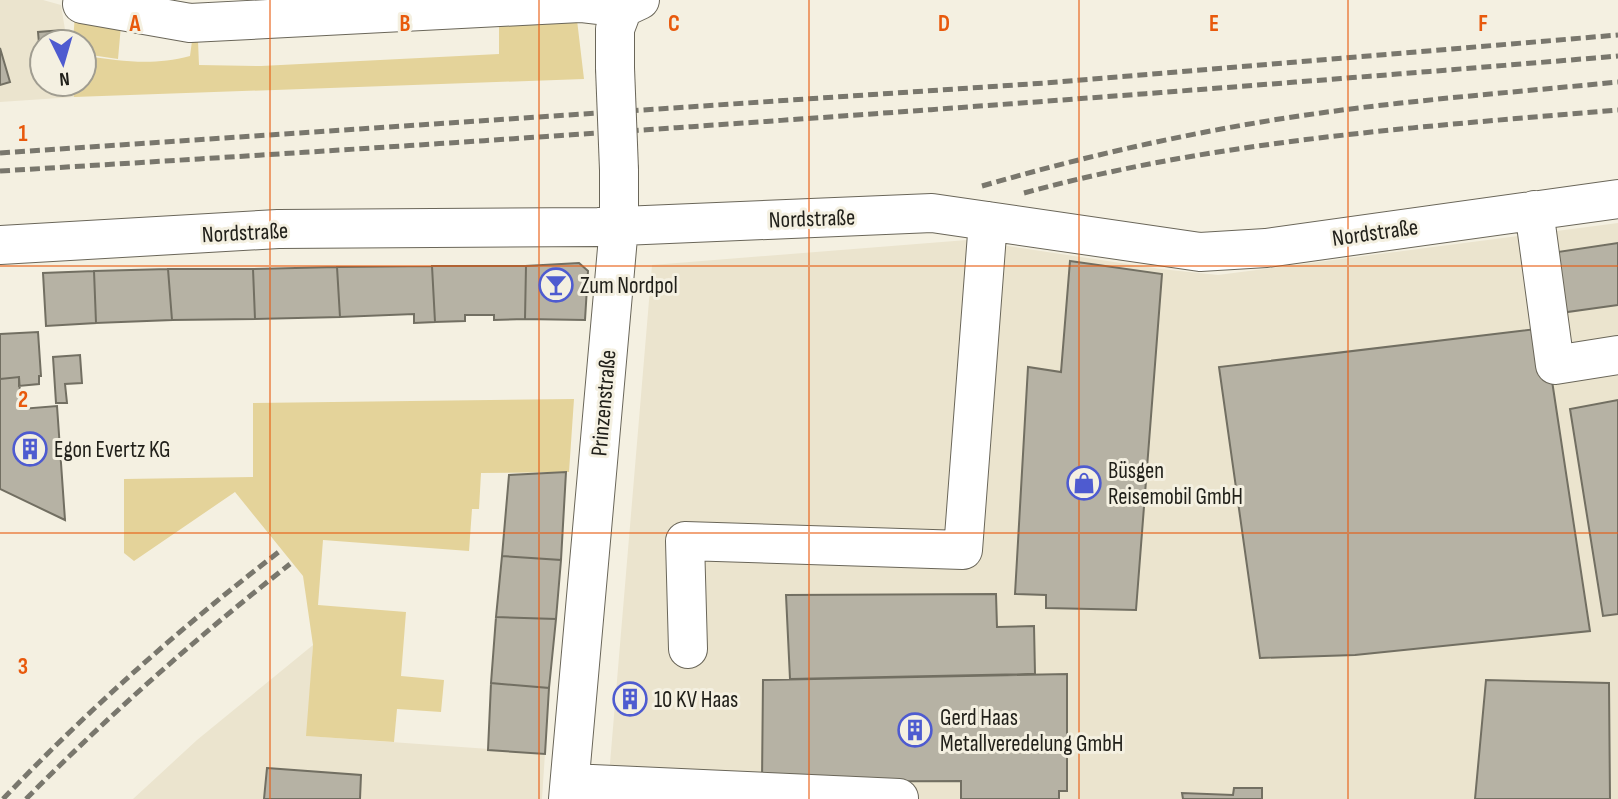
<svg xmlns="http://www.w3.org/2000/svg" width="1618" height="799" viewBox="0 0 1618 799" font-family="'Sofia Sans Condensed',sans-serif">
	<style>
		.built { fill: #ebe4ce }
		.green { fill: #e4d39a }
		.building { fill: #b6b2a4; stroke: #726f62; stroke-width: 2 }
		.lines { fill: none; stroke-linecap: round; stroke-linejoin: round }
		.minor-casing { stroke: #6a6659; stroke-width: 40 }
		.minor { stroke: #fff; stroke-width: 38 }
		.rail { stroke: #79776d; stroke-width: 5; stroke-dasharray: 10 5; stroke-linecap: butt }
		.minor-bridge-casing { stroke: #6a6659; stroke-width: 40; stroke-linecap: butt }
		.minor-bridge { stroke: #fff; stroke-width: 38 }
		.grid { fill: none; stroke: #e8590c; stroke-width: 2; stroke-opacity: 0.55 }
		.labels { text-anchor: middle; stroke-width: 6; stroke-linejoin: round; paint-order: stroke }
		.street-label { font-size: 23px; fill: #21201a; stroke: #f4f0e1 }
		.poi-label { font-size: 23px; fill: #21201a; stroke: #f4f0e1; text-anchor: start }
		.grid-label { font-size: 23px; text-anchor: middle; font-weight: bold; fill: #e8590c; stroke: #f4f0e1; stroke-width: 6; stroke-linejoin: round; paint-order: stroke }
	</style>
	<rect width="100%" height="100%" fill="#f4f0e1"/>
	<path class="built" d="M0,0H43L61,5L67,42H42V84H72L74,97L0,102Z
		M1618,223V799H607L652,265L967,240L1161,269L1218,275Z
		M313,645L307,736L545,753L542,799H133L197,740Z"/>
	<path class="green" d="M76,0L123,3L118,59L84,54V42H73Z
		M577,20L584,79L74,97L72,84H84V56C123,61 152,66 190,56L192,41H198L199,65L261,66L499,54V25Z
		M574,399L569,472L481,473L479,509H472L469,551L323,540L318,605L406,612L401,676L444,680L441,712L397,709L394,742L306,736L313,645L303,576L235,492L134,561L124,553V479L253,477V403Z"/>
	<path class="building" d="M63,30L64,42H42V78L38,32Z
		M0,48L10,82L0,85Z
		M1618,243V305L1560,313L1551,253Z
		M1070,261L1162,274L1136,610L1046,608V595L1015,594L1028,367L1061,372Z
		M579,263L588,271L585,320L525,319L526,266Z
		M432,266L435,322L414,323V314L340,317L337,267Z
		M432,266H526L525,319L494,320V315H465V321L435,322Z
		M337,267L340,317L255,319L253,269Z
		M168,269H253L255,319L172,320Z
		M168,269L172,320L96,323L94,271Z
		M94,271L96,323L46,326L43,273Z
		M1544,328L1590,631L1355,655L1260,658L1219,367Z
		M38,332L41,376H39V384L19,386V377L0,379V334Z
		M80,355L82,383L65,384L67,403H56L53,357Z
		M19,377L21,409L57,406L65,520L0,489V379Z
		M1618,400V614L1603,616L1570,409Z
		M566,472L561,560L502,556L509,475Z
		M502,556L561,560L556,619L496,617Z
		M996,594L997,627L1034,626L1035,674L790,679L786,595Z
		M496,617L556,619L549,688L491,683Z
		M1067,674V791H1059V799H961V781L762,782L763,680Z
		M1486,680L1609,683L1610,799H1475Z
		M491,683L549,688L545,754L488,750Z
		M623,690L637,691L636,709L622,707Z
		M267,768L361,775L360,799H264Z
		M1234,788H1262V799H1183L1182,793L1233,795Z"/>
	<g class="lines">
		<defs>
			<path id="minor" d="M82,4L190,23L580,3L623,8L640,0
				M615,68V29L623,8
				M1534,210L1555,365L1618,355
				M0,245L278,229L598,227L932,213L1200,252L1266,248L1618,199
				M688,649L685,541L963,550L988,221
				M570,783L899,798
				M568,799L619,226V170"/>
		</defs>
		<use href="#minor" class="minor-casing"/>
		<use href="#minor" class="minor"/>
		<path class="rail" d="M0,153L1045,83L1618,35
			M0,171C540,139 1079,101 1618,56
			M982,186C1082,157 1183,134 1286,118C1396,101 1507,93 1618,82
			M1024,193C1217,140 1419,127 1618,110
			M3,799C89,709 181,627 280,551
			M26,799C109,715 197,637 290,564"/>
		<defs>
			<path id="minor-bridge" d="M615,68L619,170"/>
		</defs>
		<use href="#minor-bridge" class="minor-bridge-casing"/>
		<use href="#minor-bridge" class="minor-bridge"/>
	</g>
	<path class="grid" d="M270,0V799M539,0V799M809,0V799M1079,0V799M1348,0V799M0,266H1618M0,533H1618"/>
	<defs>
		<symbol id="bar-ring" viewBox="-11 -11 22 22"><circle r="9.5" fill="#f4f0e1" stroke="#4e5bd0" stroke-width="1.5"/><path d="M-6-5H6L.8 .8V4.5H3.5V6h-7V4.5H-.8V.8Z" fill="#4e5bd0"/></symbol>
		<symbol id="building-ring" viewBox="-11 -11 22 22"><circle r="9.5" fill="#f4f0e1" stroke="#4e5bd0" stroke-width="1.5"/><path d="M-4-6H4V6H1V3H-1V6H-4ZM-2.5-4.3h1.7v1.8h-1.7ZM.8-4.3h1.7v1.8H.8ZM-2.5-1h1.7V.8h-1.7ZM.8-1h1.7V.8H.8Z" fill="#4e5bd0"/></symbol>
		<symbol id="shop-ring" viewBox="-11 -11 22 22"><circle r="9.5" fill="#f4f0e1" stroke="#4e5bd0" stroke-width="1.5"/><path d="M-5-2.5h2.3a2.7 3.5 0 0 1 5.4 0H5L5.5 6h-11ZM-1.5-2.5h3a1.5 2.3 0 0 0-3 0Z" fill="#4e5bd0"/></symbol>
	</defs>
	<g fill-rule="evenodd">
		<use href="#bar-ring" x="537" y="266" width="38" height="38"/>
		<use href="#building-ring" x="11" y="430" width="38" height="38"/>
		<use href="#shop-ring" x="1065" y="464" width="38" height="38"/>
		<use href="#building-ring" x="611" y="680" width="38" height="38"/>
		<use href="#building-ring" x="896" y="711" width="38" height="38"/>
	</g>
	<g class="labels">
		<g class="street-label">
			<text transform="translate(812 218) rotate(-2)" y="8">Nordstraße</text>
			<text transform="translate(245 232) rotate(-3)" y="8">Nordstraße</text>
			<text transform="translate(1375 232) rotate(-8)" y="8">Nordstraße</text>
			<text transform="translate(603 403) rotate(-85)" y="8">Prinzenstraße</text>
		</g>
		<g class="poi-label">
			<text x="580" y="293">Zum Nordpol</text>
			<text x="54" y="457">Egon Evertz KG</text>
			<text x="1108" y="478">Büsgen<tspan x="1108" dy="26">Reisemobil GmbH</tspan></text>
			<text x="654" y="707">10 KV Haas</text>
			<text x="940" y="725">Gerd Haas<tspan x="940" dy="26">Metallveredelung GmbH</tspan></text>
		</g>
	</g>
	<g class="grid-label">
		<text x="135" y="31">A</text>
		<text x="405" y="31">B</text>
		<text x="674" y="31">C</text>
		<text x="944" y="31">D</text>
		<text x="1214" y="31">E</text>
		<text x="1483" y="31">F</text>
		<text x="23" y="141">1</text>
		<text x="23" y="407">2</text>
		<text x="23" y="674">3</text>
	</g>
	<g transform="translate(63 63) rotate(175)"><circle r="33" fill="#f4f0e1" stroke="#a09d91" stroke-width="2"/>
	<path d="M0-5L12 26L0 18L-12 26Z" fill="#4e5bd0"/>
	<text y="-10" font-size="19" font-weight="bold" text-anchor="middle" fill="#21201a">N</text>
	</g>
</svg>
